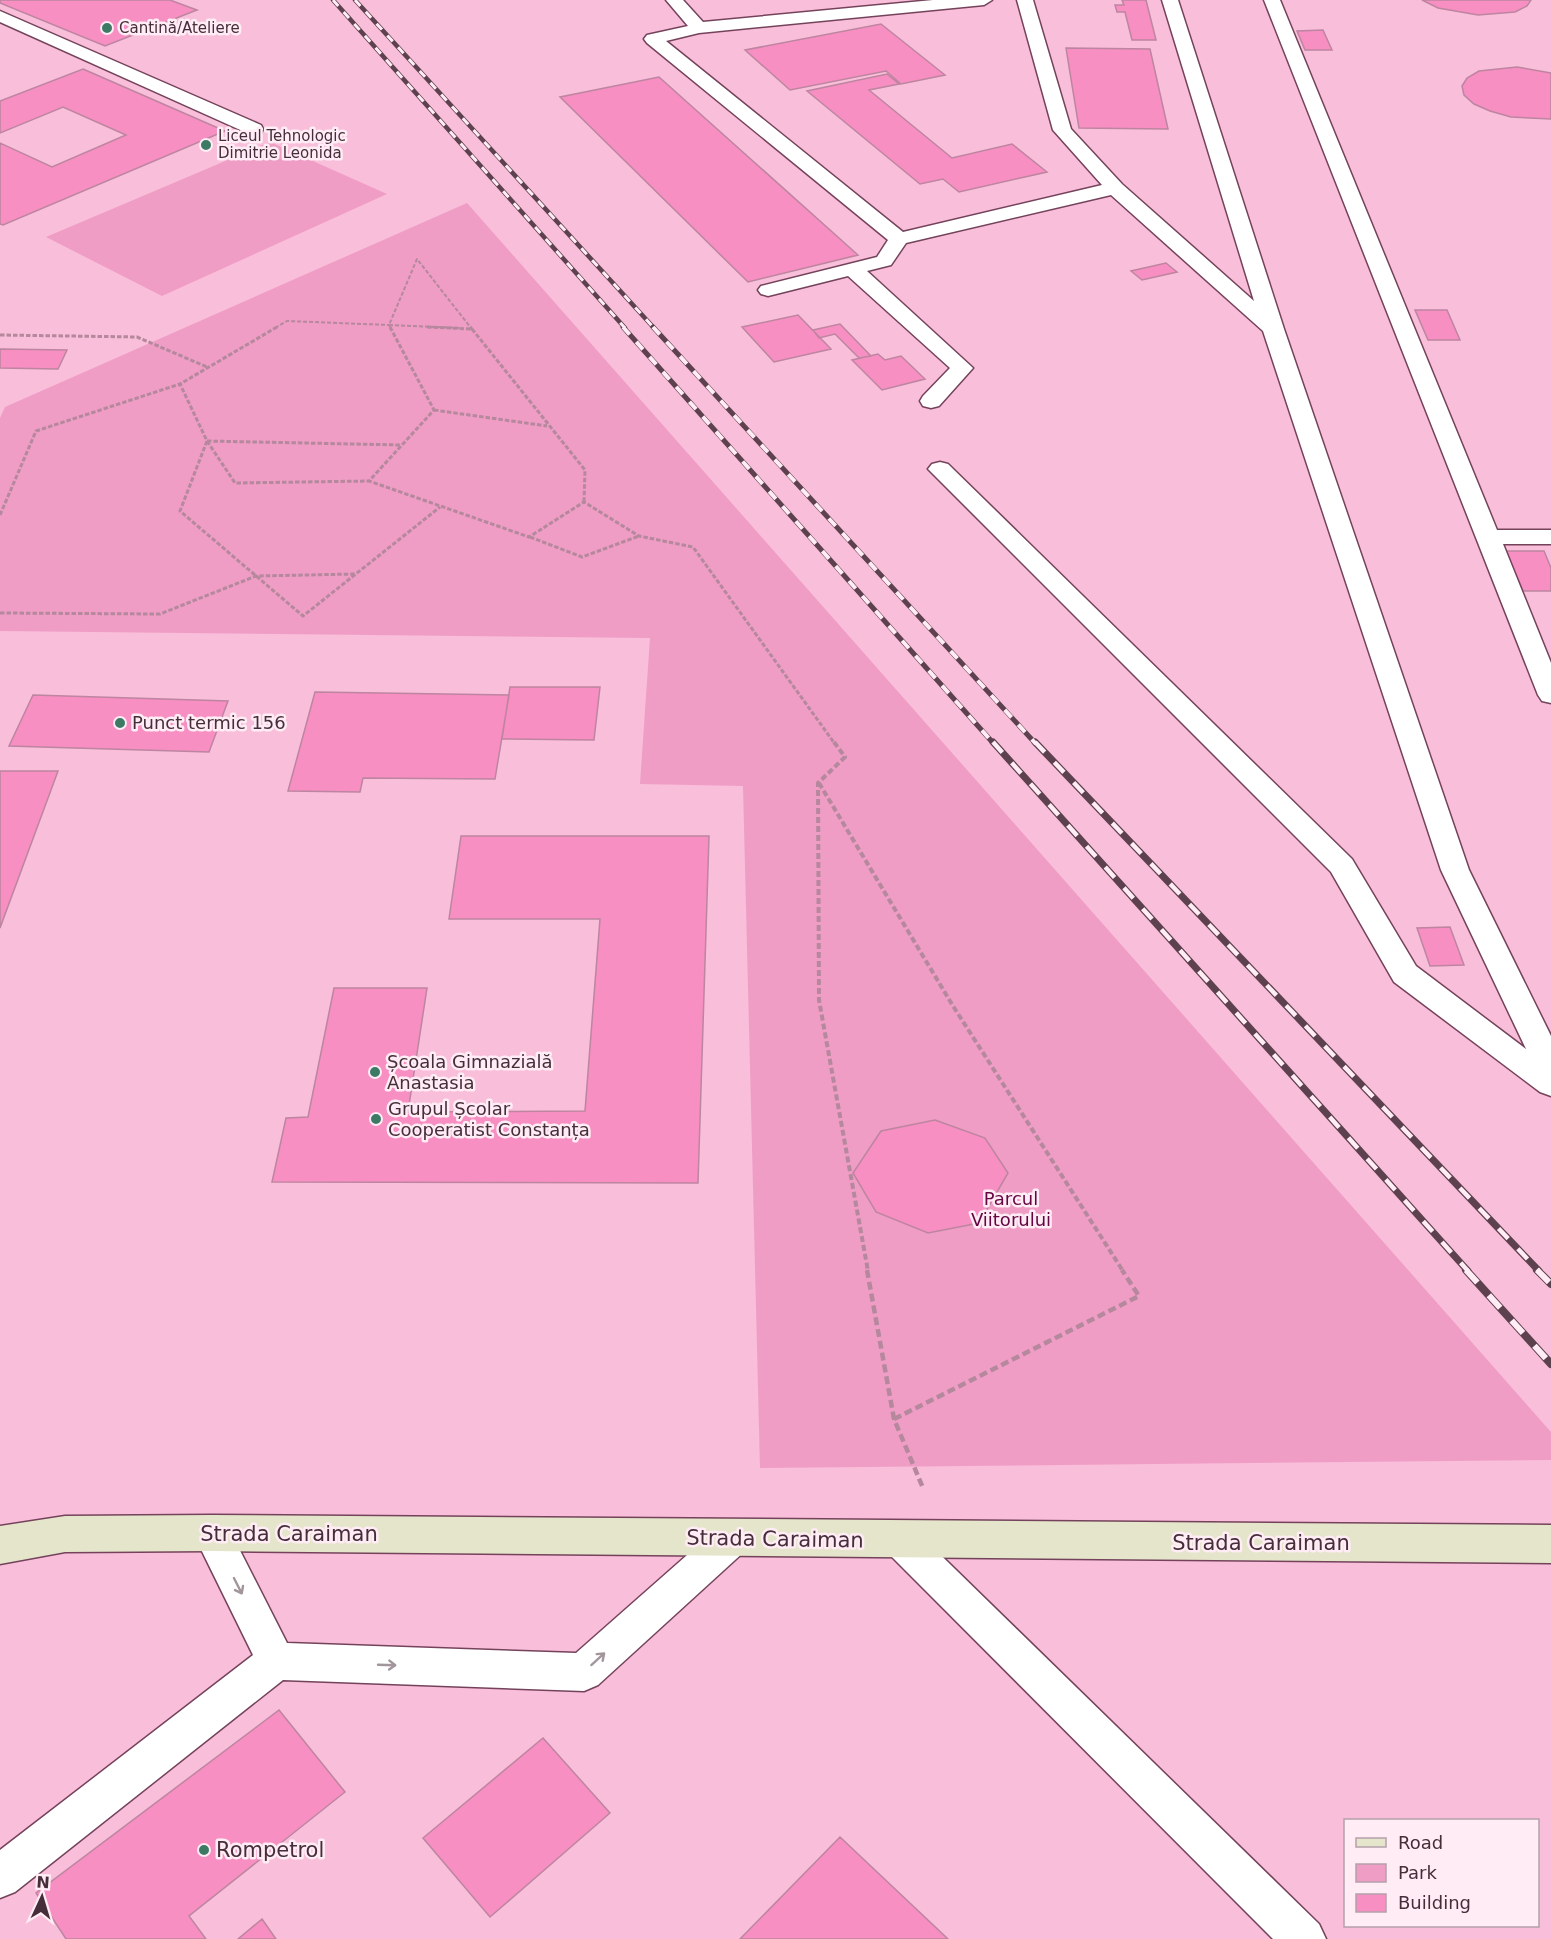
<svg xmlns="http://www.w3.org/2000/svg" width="1551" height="1939" viewBox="0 0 1551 1939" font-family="'DejaVu Sans',sans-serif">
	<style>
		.green { fill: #ef9dc5 }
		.building { fill: #f78fc3; stroke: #bd85a0; stroke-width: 1.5 }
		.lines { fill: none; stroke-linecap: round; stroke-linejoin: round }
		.lane-casing { stroke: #74435b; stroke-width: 3 }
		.secondary-casing { stroke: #74435b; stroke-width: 3 }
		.path-far3 { stroke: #b5889d; stroke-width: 2; stroke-dasharray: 4 2; stroke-linecap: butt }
		.path-far2 { stroke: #b5889d; stroke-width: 3; stroke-dasharray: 4.5 2; stroke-linecap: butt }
		.path-far1 { stroke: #b5889d; stroke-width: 4; stroke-dasharray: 6 3; stroke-linecap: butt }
		.path { stroke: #b5889d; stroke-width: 4.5; stroke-dasharray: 8 4; stroke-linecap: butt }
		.lane { fill: #fff; fill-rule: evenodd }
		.secondary { fill: #e4e5ca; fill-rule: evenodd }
		.rail-far3-casing { stroke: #5d414f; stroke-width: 4.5 }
		.rail-far2-casing { stroke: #5d414f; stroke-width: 5 }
		.rail-far1-casing { stroke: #5d414f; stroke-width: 7 }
		.rail-casing { stroke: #5d414f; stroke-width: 8 }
		.rail-far3 { stroke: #ffecf5; stroke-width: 3; stroke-dasharray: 8; stroke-linecap: butt }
		.rail-far2 { stroke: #ffecf5; stroke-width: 4; stroke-dasharray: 10; stroke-linecap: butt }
		.rail-far1 { stroke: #ffecf5; stroke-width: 4.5; stroke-dasharray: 14; stroke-linecap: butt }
		.rail { stroke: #ffecf5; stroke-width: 6; stroke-dasharray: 17; stroke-linecap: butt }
		.oneway { stroke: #a2969c }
		.poi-dot { fill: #3d7a66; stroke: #ffecf5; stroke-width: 2 }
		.labels { text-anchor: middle; stroke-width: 5; stroke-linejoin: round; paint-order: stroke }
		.far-poi-label { font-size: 15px; fill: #452e39; stroke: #ffecf5; text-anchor: start }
		.poi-label { font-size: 18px; fill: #452e39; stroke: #ffecf5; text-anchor: start }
		.park-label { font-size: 18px; fill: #650642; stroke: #ffecf5 }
		.near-street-label { font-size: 21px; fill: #452e39; stroke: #ffecf5 }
		.near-poi-label { font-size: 21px; fill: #452e39; stroke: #ffecf5; text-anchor: start }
	</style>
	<rect width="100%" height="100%" fill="#f9bed9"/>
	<path class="green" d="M270,142L387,194L162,296L46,237Z
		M467,203L1551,1432V1460L760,1468L743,786L640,784L650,638L0,631V418L5,407Z"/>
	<path class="building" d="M0,0H170L197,10L105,46L0,3Z
		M1122,0H1146L1156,40H1132L1125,12H1117L1115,5H1124Z
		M1422,0H1531L1527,6L1515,12L1478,15L1438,8Z
		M881,24L945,75L901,84L886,71L790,90L745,50Z
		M1323,30L1332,50H1305L1297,31Z
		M1066,48L1150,49L1168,129L1079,128Z
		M1517,67L1551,73V119L1511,117L1490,111L1474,104L1464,95L1462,86L1467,78L1479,71Z
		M83,69L225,131L3,225L0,224V143L52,167L126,135L63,107L0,133V101Z
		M83,69L225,131L3,225L0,224V143L52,167L126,135L63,107L0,133V101Z
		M887,74L899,84L869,90L952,158L1012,144L1047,172L959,192L943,179L920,184L807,91Z
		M659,77L858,255L748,282L560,97Z
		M1166,263L1177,272L1142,280L1131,271Z
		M1415,310H1447L1460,340H1428Z
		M798,315L831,349L774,362L742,327Z
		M840,324L871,356L859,358L835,334L819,338L813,330Z
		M0,349L67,350L58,369L0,368Z
		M878,354L885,360L901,356L925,379L882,390L852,360Z
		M1506,551H1544L1551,568V591H1523Z
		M510,687H600L594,740L502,739Z
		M315,692L509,695L495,779L363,778L360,792L288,791Z
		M33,695L228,701L209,752L9,746Z
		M0,771H58L0,928Z
		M461,836H709L698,1183L272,1182L286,1118L308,1117L334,988H427L408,1112L585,1111L600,919H449Z
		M1450,927L1464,965L1430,966L1417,928Z
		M935,1120L985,1138L1008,1173L979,1223L928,1233L876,1212L853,1173L881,1131Z
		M279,1710L345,1792L189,1916L206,1939H66L36,1893Z
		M543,1738L610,1813L490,1917L423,1838Z
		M840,1837L948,1939H740Z
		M262,1919L276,1939H238Z"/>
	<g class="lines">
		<defs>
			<path id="lane" d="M666,0H683L703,22L933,0H992L984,5L699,33L666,41L903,232L1102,185L1053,130L1017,0H1033L1071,129L1122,184L1254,301L1162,0H1178L1284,329L1469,870L1551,1036V1096L1540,1092L1394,982L1331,872L928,469L932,464L940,462L948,464L1352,859L1416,966L1526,1049L1441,870L1263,331L1111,195L906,243L891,265L867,271L973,368L939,406L931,408L923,406L920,401L923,396L950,368L848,276L768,296L761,294L758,290L761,286L877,257L888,240L647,43L644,39L647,35L688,26Z
				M1264,0H1280L1497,530H1551V544H1503L1551,663V703L1542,701L1538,695Z
				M0,11L261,125L263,129L261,133H247L0,22Z
				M212,1516L225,1521L287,1643L576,1653L720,1526L733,1521L746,1526L752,1538L746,1550L598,1685L584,1691L283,1680L15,1892L0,1898V1850L253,1655L193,1533L199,1521Z
				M900,1523L913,1528L1319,1924L1326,1939H1273L887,1552L881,1540L887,1528Z"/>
			<path id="secondary" d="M212,1515L1551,1525V1563L212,1551L65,1552L0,1564V1526L65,1516Z"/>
		</defs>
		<use href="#lane" class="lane-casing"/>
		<use href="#secondary" class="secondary-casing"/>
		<path class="path-far3" d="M275,328L287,321L389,325L391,328
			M459,328L389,325L417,259L471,328"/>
		<path class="path-far2" d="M277,327L180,384L207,441L401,445
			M390,327L434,410L369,481L529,537L584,502L639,536L693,547L835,744
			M427,327L472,329
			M470,327L472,329
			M472,329L585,470L584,502
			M0,335L137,337L207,367
			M434,410L547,426
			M207,441L180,511L303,616L440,507
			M207,441L235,483L369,481
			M0,515L36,431L180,384
			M530,537L582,557L639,536
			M0,613L160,614L256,576L355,574"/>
		<path class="path-far1" d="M834,742L845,757L818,783L819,1000L868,1271
			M819,783L953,1006L1123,1271"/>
		<path class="path" d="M867,1270L894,1419L923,1488
			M894,1419L1139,1296L1122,1270"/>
		<use href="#lane" class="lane"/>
		<use href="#secondary" class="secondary"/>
		<defs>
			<path id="rail-far3" d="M333,0L625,328
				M355,0L654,328"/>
			<path id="rail-far2" d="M623,327L994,744
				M653,327L1036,744"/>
			<path id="rail-far1" d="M993,742L1468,1271
				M1035,742L1539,1271"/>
			<path id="rail" d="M1466,1270L1551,1364
				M1537,1270L1551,1284"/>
		</defs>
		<use href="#rail-far3" class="rail-far3-casing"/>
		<use href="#rail-far2" class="rail-far2-casing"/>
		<use href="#rail-far1" class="rail-far1-casing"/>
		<use href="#rail" class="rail-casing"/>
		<use href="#rail-far3" class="rail-far3"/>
		<use href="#rail-far2" class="rail-far2"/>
		<use href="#rail-far1" class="rail-far1"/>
		<use href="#rail" class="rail"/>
	</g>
	<defs><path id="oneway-shaft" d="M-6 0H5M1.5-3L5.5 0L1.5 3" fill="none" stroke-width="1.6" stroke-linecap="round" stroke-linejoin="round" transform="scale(1.5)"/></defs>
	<g class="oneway">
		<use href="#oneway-shaft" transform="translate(238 1586) rotate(63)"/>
		<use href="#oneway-shaft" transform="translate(598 1659) rotate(-42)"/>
		<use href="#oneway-shaft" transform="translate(387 1665) rotate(2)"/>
	</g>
	<g class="poi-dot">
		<circle cx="107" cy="28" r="6"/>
		<circle cx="206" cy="145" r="6"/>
		<circle cx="120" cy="723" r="6"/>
		<circle cx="375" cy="1072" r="6"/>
		<circle cx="376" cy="1119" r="6"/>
		<circle cx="204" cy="1850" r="6"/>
	</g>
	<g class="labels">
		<g class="far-poi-label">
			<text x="119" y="33">Cantină/Ateliere</text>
			<text x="218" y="141">Liceul Tehnologic<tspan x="218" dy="17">Dimitrie Leonida</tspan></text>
		</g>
		<g class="poi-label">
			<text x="132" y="729">Punct termic 156</text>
			<text x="387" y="1068">Școala Gimnazială<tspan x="387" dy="21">Anastasia</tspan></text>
			<text x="388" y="1115">Grupul Școlar<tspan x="388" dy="21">Cooperatist Constanța</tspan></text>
		</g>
		<g class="park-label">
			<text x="1011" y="1205">Parcul<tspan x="1011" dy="21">Viitorului</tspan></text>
		</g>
		<g class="near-street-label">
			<text x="289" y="1541">Strada Caraiman</text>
			<text transform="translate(775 1539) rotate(1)" y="7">Strada Caraiman</text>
			<text x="1261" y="1550">Strada Caraiman</text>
		</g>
		<g class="near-poi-label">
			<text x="216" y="1857">Rompetrol</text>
		</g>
	</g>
	<rect x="1344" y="1819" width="195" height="108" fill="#ffecf5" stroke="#b5a0aa" stroke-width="1.5"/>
	<rect x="1356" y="1838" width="30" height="9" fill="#e4e5ca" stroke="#b5a0aa" stroke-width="1.5"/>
	<text x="1398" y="1849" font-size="18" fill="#452e39">Road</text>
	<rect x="1356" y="1864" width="30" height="18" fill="#ef9dc5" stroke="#b5a0aa" stroke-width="1.5"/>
	<text x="1398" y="1879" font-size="18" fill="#452e39">Park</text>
	<rect x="1356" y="1894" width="30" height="18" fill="#f78fc3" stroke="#b5a0aa" stroke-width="1.5"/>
	<text x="1398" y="1909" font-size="18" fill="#452e39">Building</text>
	<g transform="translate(42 1897) rotate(4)" stroke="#ffecf5" stroke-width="4.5" paint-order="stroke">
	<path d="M0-4.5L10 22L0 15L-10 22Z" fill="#452e39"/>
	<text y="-9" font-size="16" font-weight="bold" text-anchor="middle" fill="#452e39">N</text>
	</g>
</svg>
